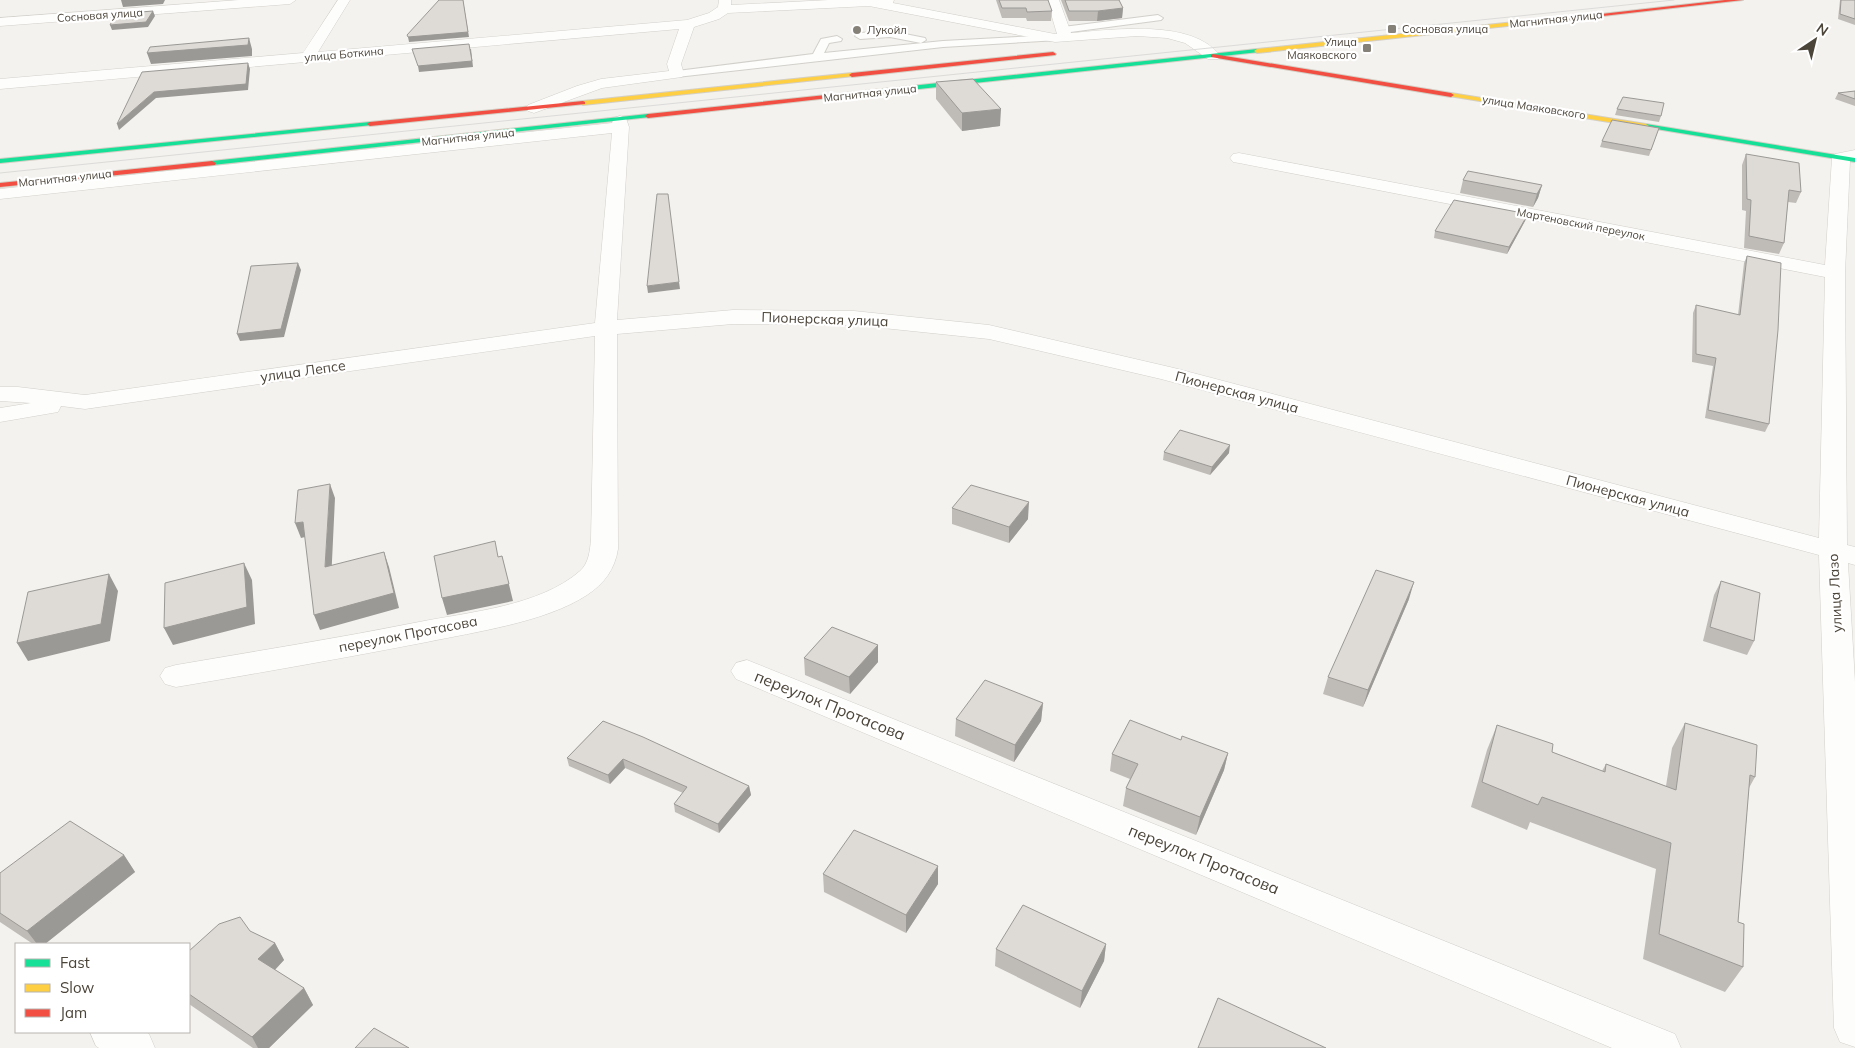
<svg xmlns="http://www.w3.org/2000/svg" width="1855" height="1048" viewBox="0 0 1855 1048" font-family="Mulish,sans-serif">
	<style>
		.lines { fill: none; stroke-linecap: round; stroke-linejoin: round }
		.lane-casing { stroke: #d2d0cb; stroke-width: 2 }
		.street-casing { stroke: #d2d0cb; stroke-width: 1 }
		.fast-casing { stroke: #d3cfc5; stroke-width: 2 }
		.slow-casing { stroke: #d3cfc5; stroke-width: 2 }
		.jam-casing { stroke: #d3cfc5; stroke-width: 2 }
		.lane { fill: #fdfdfc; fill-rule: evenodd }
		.street { fill: #fdfdfc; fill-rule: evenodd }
		.fast { fill: #16e098; fill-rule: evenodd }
		.slow { fill: #ffcf43; fill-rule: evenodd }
		.jam { fill: #f24e42; fill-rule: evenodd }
		.tram { stroke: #dbdbda; stroke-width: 1 }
		.wall { fill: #bfbcb8 }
		.shaded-wall { fill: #9b9996 }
		.building { fill: #dedbd6; stroke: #9b9996 }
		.poi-dot { fill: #868178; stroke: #fff; stroke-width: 2 }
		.labels { text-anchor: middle; stroke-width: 4.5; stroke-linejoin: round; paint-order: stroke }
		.far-street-label { font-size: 11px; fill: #4b4439; stroke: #fff }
		.far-poi-label { font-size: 11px; fill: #4b4439; stroke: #fff; text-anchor: start }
		.street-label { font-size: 14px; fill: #4b4439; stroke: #fff }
		.near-street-label { font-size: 16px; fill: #4b4439; stroke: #fff }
	</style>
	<rect width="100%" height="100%" fill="#f4f2ee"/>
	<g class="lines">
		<defs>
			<path id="lane" d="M1158,15L1163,18L1161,20L1063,33L1058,30L1063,27Z
				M890,31L925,38L926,40L921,43L890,37L860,39L855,36L860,33Z
				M1055,35L1059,36V40L943,47L677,77L672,74L677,71L813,54L821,39L837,36L842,39L841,41L829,43L824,53L943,41Z"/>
			<path id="street" d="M239,0H296L290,4L0,26V18Z
				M338,0H350L318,52L687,20L709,13L718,7L719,0H731V5L829,0H894L893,3L1055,34H1057L1047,0H1059L1071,33C1111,30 1193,18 1220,56L1218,59H1208L1185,43L1167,38L1137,36L1055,42L869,6L728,13L719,19L694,27L681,64L684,74L682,77L602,88L534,113L528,111L526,108L528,105L577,86L601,79L669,71L667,64L679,29L0,89V79L303,53Z
				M620,116L626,118L629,127L617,320L733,310L854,311L989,325L1174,368L1819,538L1825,277L1239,163L1233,162L1230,158L1233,154L1239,153L1825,265L1832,158L1835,154L1855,150V160L1850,161L1845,273L1847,545L1855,547V565L1848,563L1855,682V1047L1840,1042L1834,1028L1819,555L1161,379L989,339L854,325L733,324L617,334L618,549C615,569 604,584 587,595C546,622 475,632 427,642C344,658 260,673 176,687L165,684L160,676L165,668L176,665C257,651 339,638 419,622C470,612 540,606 580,571C589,563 590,550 591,539L595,336L85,409L61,406L58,412L0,422V408L31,403L0,401V387H18L85,395L595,323L612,133L0,199V189L612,123L614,118Z
				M747,660L1675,1034L1681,1048H1612L736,679L731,671L736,663Z
				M90,1032H146L149,1034L155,1048H99L96,1046Z"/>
			<path id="fast" d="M1257,49L1260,51L1259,52L845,97L842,95L845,93Z
				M648,114L651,116L650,117L212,165L208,163L212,161Z
				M370,122L373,124L372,125L0,163V159Z
				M1646,124L1855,158V162L1644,127V125Z"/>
			<path id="slow" d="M1524,21L1526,24L1257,53L1254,51L1257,49Z
				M852,73L854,74V76L583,105L580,103L583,101Z
				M1451,93L1646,124L1649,126L1646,128L1449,96V94Z"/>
			<path id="jam" d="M1725,0H1743L1524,25L1521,23Z
				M1053,52L1056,54L1055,55L852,77L849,75L852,73Z
				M1213,54L1451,93L1454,95L1451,97L1211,57V55Z
				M845,93L848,95L847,96L648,118L645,116L648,114Z
				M583,101L585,102V104L370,126L367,124L370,122Z
				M212,161L216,163L215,165L0,187V183Z"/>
		</defs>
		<use href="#lane" class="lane-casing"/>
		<use href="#street" class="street-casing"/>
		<use href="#fast" class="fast-casing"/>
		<use href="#slow" class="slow-casing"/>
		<use href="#jam" class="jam-casing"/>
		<use href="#lane" class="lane"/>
		<use href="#street" class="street"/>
		<use href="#fast" class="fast"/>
		<use href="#slow" class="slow"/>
		<use href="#jam" class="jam"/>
		<path class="tram" d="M0,173L1674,0"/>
	</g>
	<path class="wall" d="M996,0H1048L1052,11L1051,21H1027L1026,18H1002Z
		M1061,0H1119L1123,8L1122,18L1097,21H1069Z
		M1840,0H1855V25L1838,19Z
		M936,82L1000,126L962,131L936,99Z
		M1855,91V106L1835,99L1838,93Z
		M1617,109L1661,116L1659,122L1615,115Z
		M1659,128L1649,156L1600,147L1602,141Z
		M1746,154L1801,192L1796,203L1788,202L1784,243L1779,254L1744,248L1746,211L1742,210V165Z
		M1463,180L1542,185L1538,198L1533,207L1460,193Z
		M1528,214L1525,221L1507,254L1434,238L1435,231Z
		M1747,256L1769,424L1765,432L1705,418L1713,366L1692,362L1693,313L1696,305L1738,315L1744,263Z
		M1164,452L1229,453L1210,475L1163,460Z
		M952,508L1028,519L1009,543L952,524Z
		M1721,581L1754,641L1747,655L1703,641L1714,595Z
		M1409,599L1363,707L1323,694L1328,677Z
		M878,645V662L850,694L805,675L804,658Z
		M1043,703L1041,721L1014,762L955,736L956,719Z
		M603,721L749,786L751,795L719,833L675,812L674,804L683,793L625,768L610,784L569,766L567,758Z
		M1685,723L1755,777L1749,788L1738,922L1743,967L1725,992L1643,959L1656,869L1530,822L1527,830L1471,807L1487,750L1497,725L1552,752L1602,771L1606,764L1666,786L1672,748Z
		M1181,740L1228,753L1224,770L1196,835L1123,806L1126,788L1130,779L1110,771L1112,754Z
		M124,855L135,872L45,944H33L0,922V873Z
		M823,874L938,884L906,933L824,892Z
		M250,931L275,943L284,960L275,970L304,988L313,1005L269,1048H253L189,1004V951Z
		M1106,944L1104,961L1080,1008L995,966L996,949Z"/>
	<path class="shaded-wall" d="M121,0H165L163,4L123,7Z
		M463,0L469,37L409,42L408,37Z
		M1123,8L1122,18L1097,21L1098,11Z
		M153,11L155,16L148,27L112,30L110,25Z
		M249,38L252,49V56L151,64L147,53Z
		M471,49L473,67L419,72L418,66Z
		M248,63L250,69L248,90L156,98L119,130L117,124L154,92Z
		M1001,109L1000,126L962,131V113Z
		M1542,185L1538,198L1533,207L1537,194Z
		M1528,214L1525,221L1507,254L1509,247Z
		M298,263L301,270L284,337L240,341L237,334Z
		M679,282L680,289L648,293L647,286Z
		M1230,445L1229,453L1210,475L1212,467Z
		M330,484L335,498L331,582L325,567Z
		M1029,502L1028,519L1009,543V527Z
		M303,522L309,536L301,538L295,523Z
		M384,552L389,567L399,608L320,630L314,615Z
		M502,556L513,601L447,615L442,598Z
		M244,563L252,580L255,624L173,645L164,628Z
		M109,574L118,591L110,641L28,661L17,643Z
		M1414,582L1409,599L1363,707L1368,690Z
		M878,645V662L850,694L849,677Z
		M1043,703L1041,721L1014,762L1015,745Z
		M1228,753L1224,770L1196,835L1200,817Z
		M623,759L625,768L610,784L608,775Z
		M749,786L751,795L719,833L718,824Z
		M124,855L135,872L45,944H37L27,931Z
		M938,866V884L906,933V915Z
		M275,943L284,960L268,977L258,959Z
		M1106,944L1104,961L1080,1008L1082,991Z
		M304,988L313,1005L269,1048H258L252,1037Z"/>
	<path class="building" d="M439,0H463L468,32L408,37L407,35Z
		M999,0H1048L1052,11L1027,12L1026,8H1002Z
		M1065,0H1119L1123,8L1098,11H1069Z
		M1841,0H1855V19L1840,14Z
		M153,11L146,22L110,25L116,14Z
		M249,38L248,45L147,53L150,47Z
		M469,44L472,61L418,66L412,49Z
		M248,63L246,84L154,92L117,124L142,72Z
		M973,79L1001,109L962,113L936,82Z
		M1855,91V99L1838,93Z
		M1623,97L1664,103L1661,116L1617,109Z
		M1612,120L1659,128L1651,150L1602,141Z
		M1746,154L1799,163L1801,192L1789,190L1784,243L1749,236L1751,200L1747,199Z
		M1468,171L1542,185L1537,194L1463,180Z
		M657,194H668L679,282L647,286Z
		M1454,200L1528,214L1509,247L1435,231Z
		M1747,256L1781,263L1778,330L1769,424L1708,410L1716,358L1696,354V305L1740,315Z
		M298,263L281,329L237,334L251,266Z
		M1180,430L1230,445L1212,467L1164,452Z
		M330,484L325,567L384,552L394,593L314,615L303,522L295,523L298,490Z
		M971,485L1029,502L1009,527L952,508Z
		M495,541L498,557L502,556L509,584L442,598L434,556Z
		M244,563L247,607L164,628L165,583Z
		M1376,570L1414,582L1368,690L1328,677Z
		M109,574L101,624L17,643L28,592Z
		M1721,581L1760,593L1754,641L1710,627Z
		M832,627L878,645L849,677L804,658Z
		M985,680L1043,703L1015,745L956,719Z
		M1130,720L1181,740L1182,736L1228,753L1200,817L1126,788L1138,764L1112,754Z
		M603,721L643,737L749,786L718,824L674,804L687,787L623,759L608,775L567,758Z
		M1685,723L1757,745L1755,777L1750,775L1738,922L1744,924L1743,967L1659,934L1671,843L1542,797L1538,805L1482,782L1497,725L1553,744L1552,752L1605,772L1606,764L1676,790Z
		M70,821L124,855L27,931L0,913V873Z
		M854,830L938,866L906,915L823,874Z
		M1023,905L1106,944L1082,991L996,949Z
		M240,917L250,931L275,943L258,959L304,988L252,1037L189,994V951L219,924Z
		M1218,998L1326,1048H1198Z
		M374,1028L409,1048H355Z"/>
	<g class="poi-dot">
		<rect x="1387" y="24" width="10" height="10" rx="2.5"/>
		<circle cx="857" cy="30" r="5"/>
		<rect x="1362" y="43" width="10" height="10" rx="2.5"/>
	</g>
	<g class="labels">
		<g class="far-street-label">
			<text transform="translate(100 15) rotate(-4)" y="4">Сосновая улица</text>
			<text transform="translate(1556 19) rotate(-6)" y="4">Магнитная улица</text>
			<text transform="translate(344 54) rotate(-5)" y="4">улица Боткина</text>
			<text transform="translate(870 93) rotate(-6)" y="4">Магнитная улица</text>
			<text transform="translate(1534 107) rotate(9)" y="4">улица Маяковского</text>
			<text transform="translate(468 137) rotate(-6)" y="4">Магнитная улица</text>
			<text transform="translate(65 178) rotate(-6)" y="4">Магнитная улица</text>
			<text transform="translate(1581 224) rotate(11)" y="4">Мартеновский переулок</text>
		</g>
		<g class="far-poi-label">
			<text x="1402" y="33">Сосновая улица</text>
			<text x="867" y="34">Лукойл</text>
			<text x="1357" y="46" text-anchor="end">Улица<tspan x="1357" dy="13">Маяковского</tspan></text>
		</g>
		<g class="street-label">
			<text transform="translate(825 319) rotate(2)" y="5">Пионерская улица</text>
			<text transform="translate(303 371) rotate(-8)" y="5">улица Лепсе</text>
			<text transform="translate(1237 392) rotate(15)" y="5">Пионерская улица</text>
			<text transform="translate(1628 496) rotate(15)" y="5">Пионерская улица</text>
			<text transform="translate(1835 593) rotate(-93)" y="5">улица Лазо</text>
			<text transform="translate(408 634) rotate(-11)" y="5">переулок Протасова</text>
		</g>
		<g class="near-street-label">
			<text transform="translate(830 705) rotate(22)" y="6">переулок Протасова</text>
			<text transform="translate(1204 859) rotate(22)" y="6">переулок Протасова</text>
		</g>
	</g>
	<rect x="15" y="943" width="175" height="90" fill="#ffffff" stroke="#b7b4b0"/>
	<rect x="25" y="959" width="25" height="8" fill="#16e098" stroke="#b7b4b0"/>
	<text x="60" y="968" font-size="15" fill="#4b4439">Fast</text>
	<rect x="25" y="984" width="25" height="8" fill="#ffcf43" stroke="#b7b4b0"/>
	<text x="60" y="993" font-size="15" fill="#4b4439">Slow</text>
	<rect x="25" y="1009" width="25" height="8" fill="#f24e42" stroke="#b7b4b0"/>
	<text x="60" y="1018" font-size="15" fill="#4b4439">Jam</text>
	<g transform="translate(1815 40) rotate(35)" stroke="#ffffff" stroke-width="4" paint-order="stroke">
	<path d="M0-4L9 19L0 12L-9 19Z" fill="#4b4439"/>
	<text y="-8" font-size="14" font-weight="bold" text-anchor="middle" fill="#4b4439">N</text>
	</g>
</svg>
